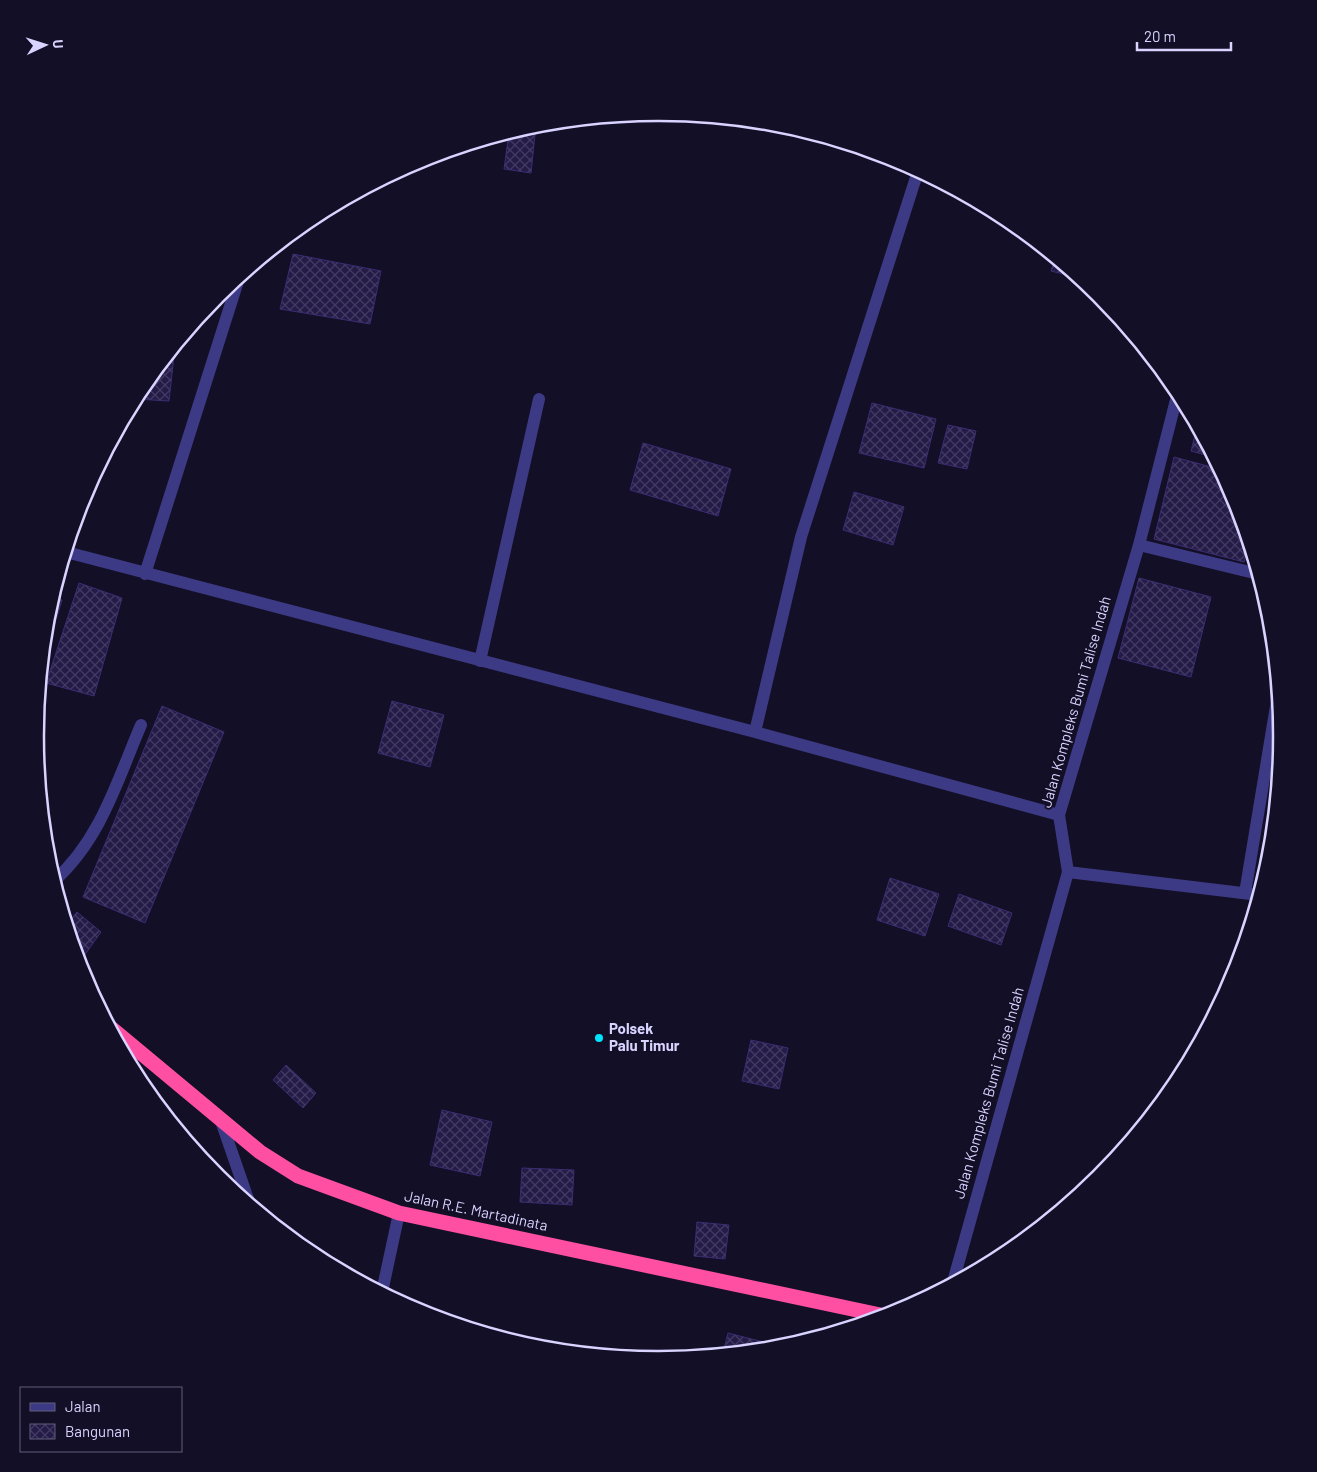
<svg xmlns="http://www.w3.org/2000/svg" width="1317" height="1472" viewBox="0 0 1317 1472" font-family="Barlow,sans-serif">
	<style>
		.building { fill: url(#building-cross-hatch); stroke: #3b2d73 }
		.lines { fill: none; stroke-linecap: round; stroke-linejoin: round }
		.lane { stroke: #3d3a85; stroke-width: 12 }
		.street { stroke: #3d3a85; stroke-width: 12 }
		.highway { stroke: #ff4fa3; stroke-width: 15 }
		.poi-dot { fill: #00e5ff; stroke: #130f26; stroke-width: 2 }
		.labels { text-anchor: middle; stroke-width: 4; stroke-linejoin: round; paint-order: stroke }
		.street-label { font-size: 15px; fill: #d9d4ff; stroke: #130f26 }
		.poi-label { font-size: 15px; font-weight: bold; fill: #d9d4ff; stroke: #130f26; text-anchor: start }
		.rim { fill: none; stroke: #d9d4ff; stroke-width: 2.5 }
	</style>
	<defs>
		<pattern id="building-cross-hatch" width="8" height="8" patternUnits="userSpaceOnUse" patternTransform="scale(1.25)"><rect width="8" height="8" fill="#241b47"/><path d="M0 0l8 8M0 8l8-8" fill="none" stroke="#433b63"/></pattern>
	</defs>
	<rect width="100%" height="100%" fill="#130f26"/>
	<path class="building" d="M536,125L531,173L504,169L509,133Z
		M293,254L381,271L370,324L280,309Z
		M1055,259L1079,278L1051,271Z
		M175,347L169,401L135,399L140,389Z
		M872,403L936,419L924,468L859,453Z
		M948,425L976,431L967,469L938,463Z
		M1197,427L1213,457L1191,451Z
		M643,443L731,469L718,516L630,490Z
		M1174,457L1219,469L1235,498L1249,544L1244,562L1154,539Z
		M854,492L904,507L893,545L843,530Z
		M1139,578L1211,597L1191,677L1118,658Z
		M79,583L122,598L94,696L46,683Z
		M52,597L62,600L42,666L47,614Z
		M392,701L444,715L430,767L378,753Z
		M162,706L224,732L145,923L83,897Z
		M1273,828L1270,858L1268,864L1266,863Z
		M890,878L939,894L925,936L877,920Z
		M959,894L1012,913L1001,945L948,926Z
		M77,912L101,932L79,963L67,924Z
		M751,1040L788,1048L779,1089L742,1081Z
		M286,1065L316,1093L303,1108L273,1080Z
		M442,1110L492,1122L480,1176L430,1165Z
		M522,1168L574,1170L572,1205L520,1202Z
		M697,1222L729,1225L725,1259L694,1256Z
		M728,1333L783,1347L723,1353Z"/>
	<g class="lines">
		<path class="lane" d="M54,881C101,839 117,781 141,725
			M220,1118L249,1202
			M382,1292L399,1213"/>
		<path class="street" d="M1139,545L1258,574
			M66,552L755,732L1059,815
			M145,574L239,278
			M480,661L539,399
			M755,732L801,537L918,171
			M1068,872L1259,895
			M1245,893L1278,694
			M953,1282L1068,872L1059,815L1139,545L1178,392"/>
		<path class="highway" d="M111,1028L260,1152L298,1176L399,1213L885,1316"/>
	</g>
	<circle class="poi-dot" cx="599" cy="1038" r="5"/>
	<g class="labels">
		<g class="street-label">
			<text transform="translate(1076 702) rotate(-74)" y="5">Jalan Kompleks Bumi Talise Indah</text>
			<text transform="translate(989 1093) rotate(-74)" y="5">Jalan Kompleks Bumi Talise Indah</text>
			<text transform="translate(476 1211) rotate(12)" y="5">Jalan R.E. Martadinata</text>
		</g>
		<g class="poi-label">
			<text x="609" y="1034">Polsek<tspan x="609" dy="17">Palu Timur</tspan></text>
		</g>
	</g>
	<path d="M0 0H1317V1472H0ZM658 121H659A614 614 0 0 1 1273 735V737A614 614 0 0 1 659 1351H658A614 614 0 0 1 44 737V735A614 614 0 0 1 658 121Z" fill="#130f26" fill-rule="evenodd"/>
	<path class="rim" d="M658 121H659A614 614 0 0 1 1273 735V737A614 614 0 0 1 659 1351H658A614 614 0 0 1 44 737V735A614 614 0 0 1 658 121Z"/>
	<rect x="20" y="1387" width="162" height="65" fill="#130f26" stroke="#625e7d"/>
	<rect x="30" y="1403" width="25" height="8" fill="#3d3a85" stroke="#625e7d"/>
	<text x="65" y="1412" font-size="15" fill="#d9d4ff">Jalan</text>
	<rect x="30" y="1424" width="25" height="15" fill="url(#building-cross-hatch)" stroke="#625e7d"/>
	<text x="65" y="1437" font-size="15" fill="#d9d4ff">Bangunan</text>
	<g transform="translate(45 45) rotate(86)" stroke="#130f26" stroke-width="4" paint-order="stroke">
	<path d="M0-4L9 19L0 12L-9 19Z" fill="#d9d4ff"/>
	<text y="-8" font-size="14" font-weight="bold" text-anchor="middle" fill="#d9d4ff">U</text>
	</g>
	<path d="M1137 42v8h94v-8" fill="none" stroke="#d9d4ff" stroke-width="2.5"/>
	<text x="1144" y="42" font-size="15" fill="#d9d4ff" stroke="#130f26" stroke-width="4" paint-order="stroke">20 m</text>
</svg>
